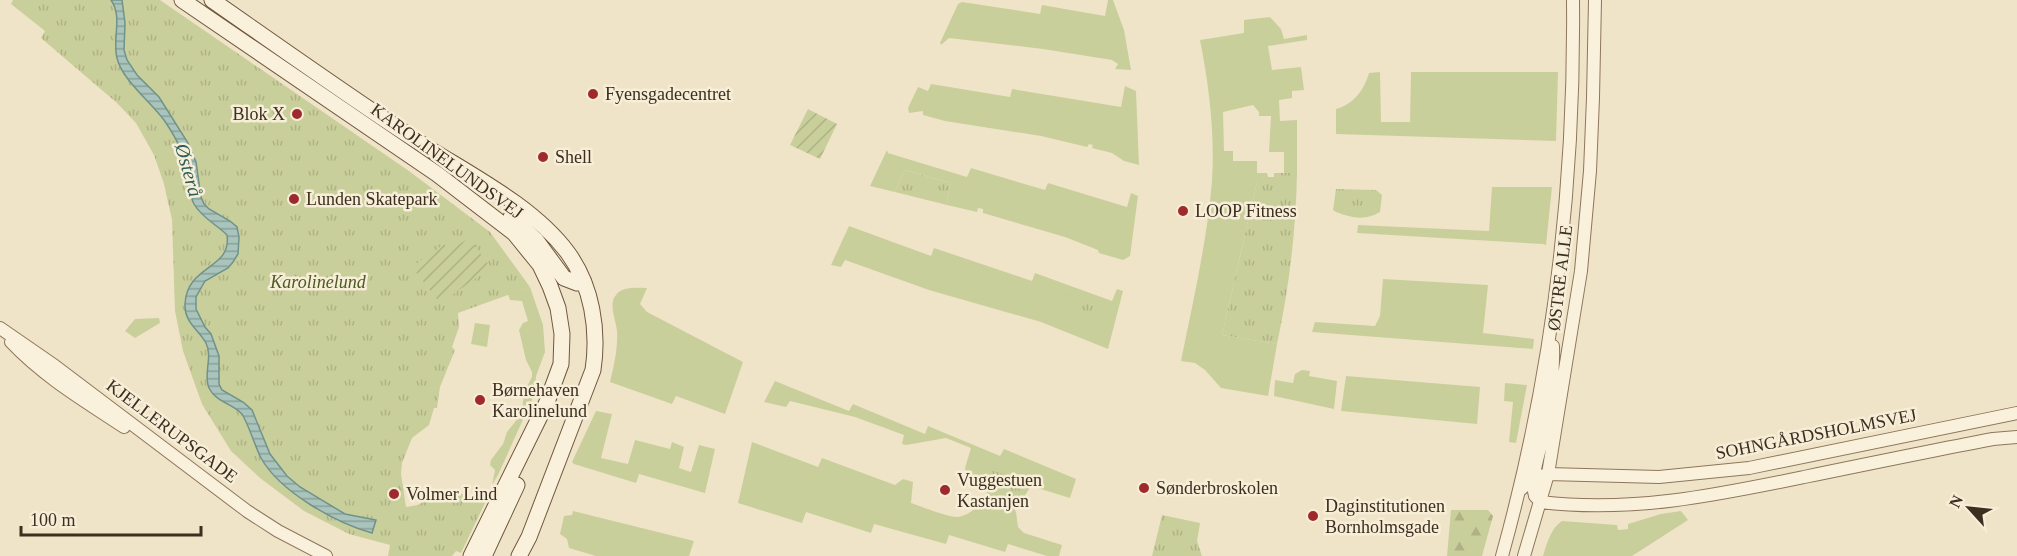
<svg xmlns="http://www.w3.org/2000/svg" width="2017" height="556" viewBox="0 0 2017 556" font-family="Georgia,serif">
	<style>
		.grass { fill: #c9cf9b }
		.forest { fill: url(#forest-firs) }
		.park { fill: url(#park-tufts) }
		.garden { fill: url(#garden-furrows) }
		.water { fill: url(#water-rules); stroke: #6f938a; stroke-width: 1.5 }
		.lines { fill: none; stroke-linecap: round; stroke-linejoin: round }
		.tertiary-casing { stroke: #8d765c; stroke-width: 14 }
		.secondary-casing { stroke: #6f573f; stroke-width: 17 }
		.tertiary { stroke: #faf1dc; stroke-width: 12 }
		.secondary { stroke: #faf1dc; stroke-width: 15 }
		.poi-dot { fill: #9e2a2b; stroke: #f7eed8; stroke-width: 2 }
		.labels { text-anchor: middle; stroke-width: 5; stroke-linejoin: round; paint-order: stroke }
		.poi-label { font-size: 18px; fill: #3d2e20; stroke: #f7eed8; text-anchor: start }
		.street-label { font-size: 18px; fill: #3d2e20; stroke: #f7eed8 }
		.park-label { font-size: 18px; font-style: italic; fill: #4d5a26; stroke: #f7eed8 }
		.water-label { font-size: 20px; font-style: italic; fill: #2f5d5a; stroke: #f7eed8 }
	</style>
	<defs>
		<pattern id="forest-firs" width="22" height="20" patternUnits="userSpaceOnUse" patternTransform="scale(1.5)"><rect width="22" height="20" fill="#c9cf9b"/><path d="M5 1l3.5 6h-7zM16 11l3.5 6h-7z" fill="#aeb285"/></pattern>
		<pattern id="park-tufts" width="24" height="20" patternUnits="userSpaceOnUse" patternTransform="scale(1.5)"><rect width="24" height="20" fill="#c9cf9b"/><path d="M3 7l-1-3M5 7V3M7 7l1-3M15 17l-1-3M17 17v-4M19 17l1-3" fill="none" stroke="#aeb285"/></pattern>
		<pattern id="garden-furrows" width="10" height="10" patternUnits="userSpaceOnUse" patternTransform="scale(1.5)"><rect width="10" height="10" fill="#c9cf9b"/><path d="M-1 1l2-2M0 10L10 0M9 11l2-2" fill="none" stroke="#aeb285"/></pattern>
		<pattern id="water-rules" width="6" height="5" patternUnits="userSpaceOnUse" patternTransform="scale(1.5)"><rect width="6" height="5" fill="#a9c4bc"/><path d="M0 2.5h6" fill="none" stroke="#8ba098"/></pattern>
	</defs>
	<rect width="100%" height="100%" fill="#f0e4c8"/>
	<path class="grass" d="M1108,0H1113L1124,30L1131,70L1115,69L1118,64L1112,60L1043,49L949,38L941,45L940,43L958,4L962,2L1040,14L1042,5L1105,16Z
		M1270,17L1281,29L1284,39L1307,35V40L1268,46L1272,70L1301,67L1304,90L1292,91V98L1279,100L1280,121L1297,120V173H1284V152H1269L1271,116H1259V112L1253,105L1223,112L1224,151H1233V161H1257V182L1222,335L1277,344L1268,396L1221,388L1205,370L1195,363L1181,361C1193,301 1207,242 1212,181C1215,134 1209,85 1200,40L1244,33V20Z
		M1380,72L1381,122H1410L1411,72H1558L1556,141L1336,134V109C1354,104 1364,90 1369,73Z
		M931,84L1010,97L1012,89L1121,107L1125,86L1136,91L1139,165L1124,161L1112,153L1092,148L1093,145L1089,144L1087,147L1041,136L945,121L923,115V111L909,113L908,108L918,87L928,91Z
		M887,150L888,153L967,177L971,168L1045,190L1048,183L1127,207L1131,193L1138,196L1130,256L1123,260L1099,253L1098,250L1065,237L983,213V209L978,208L977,212L947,205L950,183L905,170L895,192L870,186Z
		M1492,187H1552L1546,245L1543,244L1357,233L1358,225L1489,231Z
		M849,226L931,256L934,248L1032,281L1035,273L1112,301L1117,289L1123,291L1108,349L1041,322L929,290L845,260L841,267L831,265Z
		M1383,279L1488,285L1483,333L1534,339L1533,349L1312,332L1315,322L1375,326L1380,316Z
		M530,287L543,325L545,352L536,376L535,393L498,475L492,485L495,470L490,465L491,460L503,444L507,432L518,418L522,411L524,392L532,377V372L526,360L519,330L523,323L528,321L522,301L510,300L508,294Z
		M647,288L640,304L647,312L743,362L725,414L676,396L672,404L610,382C614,365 618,349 617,331C616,320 608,304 616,295C622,286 638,288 647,288Z
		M159,318L160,323L135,338L125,331L135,319Z
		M475,323L490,325L487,347L471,344Z
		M1302,370L1310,371L1309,376L1337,381L1334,409L1274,396L1275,380L1293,383L1295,374Z
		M1346,376L1480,387L1477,424L1341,411Z
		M775,381L849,411L853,404L925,434L928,426L1000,456L1004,449L1076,479L1070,498L1031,486L1024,497L1013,506L1016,512L1018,527L1024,533L1062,545L1059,556H1047L1008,544L1005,552L949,535L946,544L874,524L871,533L806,512L802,523L738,503L752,442L818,467L822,458L895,485L903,479L913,482L911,503C920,506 950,518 958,517C972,515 984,501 989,488L967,479L965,468L971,448L946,438L906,445L902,444L904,435L855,417L790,401L786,407L764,402Z
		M1505,383L1527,385L1516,443L1509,442L1513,402L1504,401Z
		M596,411L612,414L601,458L628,464L635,440L670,449L672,442L684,447L679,468L691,472L699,445L715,449L705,493L639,474L636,483L574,464L572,462Z
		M573,511L694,541L689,556H596L569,548L567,539L560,534L564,516L572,515Z
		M1681,511L1688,520L1632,556H1543C1547,543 1551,528 1562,521L1617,525L1618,530L1628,529V524L1661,514Z"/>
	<path class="forest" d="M1451,510H1488L1493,516L1482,556H1447Z"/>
	<path class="park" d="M13,0H160L409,171L490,232L530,287L458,313L459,327L452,347L455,350L440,387L437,408H434L429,425L412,438L402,463L401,474L406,507L418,505L440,491L444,492L450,489L485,503L461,553L456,551L452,556H388L390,545L349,534L304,511L260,478L231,451L202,404L183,351L175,311L172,220L164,184L154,155L136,123L117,103L41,38L45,31L11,4Z
		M905,170L950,183L947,205L895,192Z
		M1257,173H1267L1268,177H1274V173H1297C1296,231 1289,288 1277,344L1222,335L1257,182Z
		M1336,189L1376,190L1382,195L1380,212C1366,221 1351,218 1336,212L1333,210Z
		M1066,295L1104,310L1099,323L1060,308Z
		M989,469L1028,483L1023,498L983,483Z
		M1162,515L1200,523L1197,541L1202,556H1152Z"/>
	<path class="garden" d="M808,109L837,124L820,159L790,145Z
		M469,238L491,268L440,303L412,267L444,244L449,251Z"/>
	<path class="water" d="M111,0H122L125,23L124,50L127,60L137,75L159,97L188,143L196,162L201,197L204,204L209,209L230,221L237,227L239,237L238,254L233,262L228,268L205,281L196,297V309L205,327L211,334L219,356V384L222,390L243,402L252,410L270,454L287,476L300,487L345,514L376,520L372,533C336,523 280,492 261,458C256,449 246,417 241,413C231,403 216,402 209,388C203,375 213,357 206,343C198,329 184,322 185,304C187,264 232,270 227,235C216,224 202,218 194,204C189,195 190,183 188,173C185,153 175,136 164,120C150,101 122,80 117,58C112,39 123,17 111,0Z"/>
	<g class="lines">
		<defs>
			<path id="tertiary" d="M0,328L55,366L247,511L278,531L326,556
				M11,342C44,377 85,401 124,427
				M1519,491L1534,478L1548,474L1659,477L1749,468L2017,413
				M1541,502C1631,513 1717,495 1804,477C1867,464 1930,451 1993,439L2017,437
				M1541,502L1535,496C1529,477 1541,450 1544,431C1550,403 1554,374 1553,346
				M1502,556C1552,376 1575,187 1573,0
				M1524,556L1548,474L1581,271L1590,171L1593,98L1595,0"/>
			<path id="secondary" d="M182,0L437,174L514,233L540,265L550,286L558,308L562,334L561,364L547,402L471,556
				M212,0C278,46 344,93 411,137C462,171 531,203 568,253C592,286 599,330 593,370L529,537L519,556
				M511,217L536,240L564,278L577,283L584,282
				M484,556L517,485"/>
		</defs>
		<use href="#tertiary" class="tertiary-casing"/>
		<use href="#secondary" class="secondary-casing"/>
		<use href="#tertiary" class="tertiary"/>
		<use href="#secondary" class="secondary"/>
	</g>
	<g class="poi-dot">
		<circle cx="593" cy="94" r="6"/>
		<circle cx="297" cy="114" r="6"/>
		<circle cx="543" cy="157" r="6"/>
		<circle cx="294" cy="199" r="6"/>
		<circle cx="1183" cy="211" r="6"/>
		<circle cx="480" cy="400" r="6"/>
		<circle cx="1144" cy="488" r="6"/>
		<circle cx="945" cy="490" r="6"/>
		<circle cx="394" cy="494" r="6"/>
		<circle cx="1313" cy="516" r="6"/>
	</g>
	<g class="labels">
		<g class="poi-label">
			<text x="605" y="100">Fyensgadecentret</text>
			<text x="285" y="120" text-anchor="end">Blok X</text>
			<text x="555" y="163">Shell</text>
			<text x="306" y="205">Lunden Skatepark</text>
			<text x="1195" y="217">LOOP Fitness</text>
			<text x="492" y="396">Børnehaven<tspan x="492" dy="21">Karolinelund</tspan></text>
			<text x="957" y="486">Vuggestuen<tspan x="957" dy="21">Kastanjen</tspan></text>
			<text x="1156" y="494">Sønderbroskolen</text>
			<text x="406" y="500">Volmer Lind</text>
			<text x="1325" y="512">Daginstitutionen<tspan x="1325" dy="21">Bornholmsgade</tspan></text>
		</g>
		<g class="street-label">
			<text transform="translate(447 161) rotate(36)" y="6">KAROLINELUNDSVEJ</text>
			<text transform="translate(1560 278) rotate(-83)" y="6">ØSTRE ALLE</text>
			<text transform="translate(172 431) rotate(37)" y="6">KJELLERUPSGADE</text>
			<text transform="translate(1816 434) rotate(-11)" y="6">SOHNGÅRDSHOLMSVEJ</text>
		</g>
		<g class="park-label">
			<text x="318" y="288">Karolinelund</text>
		</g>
		<g class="water-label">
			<text transform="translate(189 170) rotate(74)" y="7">Østerå</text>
		</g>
	</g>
	<g transform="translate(1969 508) rotate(297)" stroke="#f7eed8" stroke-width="4.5" paint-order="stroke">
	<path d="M0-4.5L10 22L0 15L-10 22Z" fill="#3d2e20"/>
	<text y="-9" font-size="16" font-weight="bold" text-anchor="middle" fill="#3d2e20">N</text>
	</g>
	<path d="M21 526v9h180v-9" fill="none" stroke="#3d2e20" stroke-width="3"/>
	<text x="30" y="526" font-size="18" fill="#3d2e20" stroke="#f7eed8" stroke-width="4.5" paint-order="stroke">100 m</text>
</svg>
